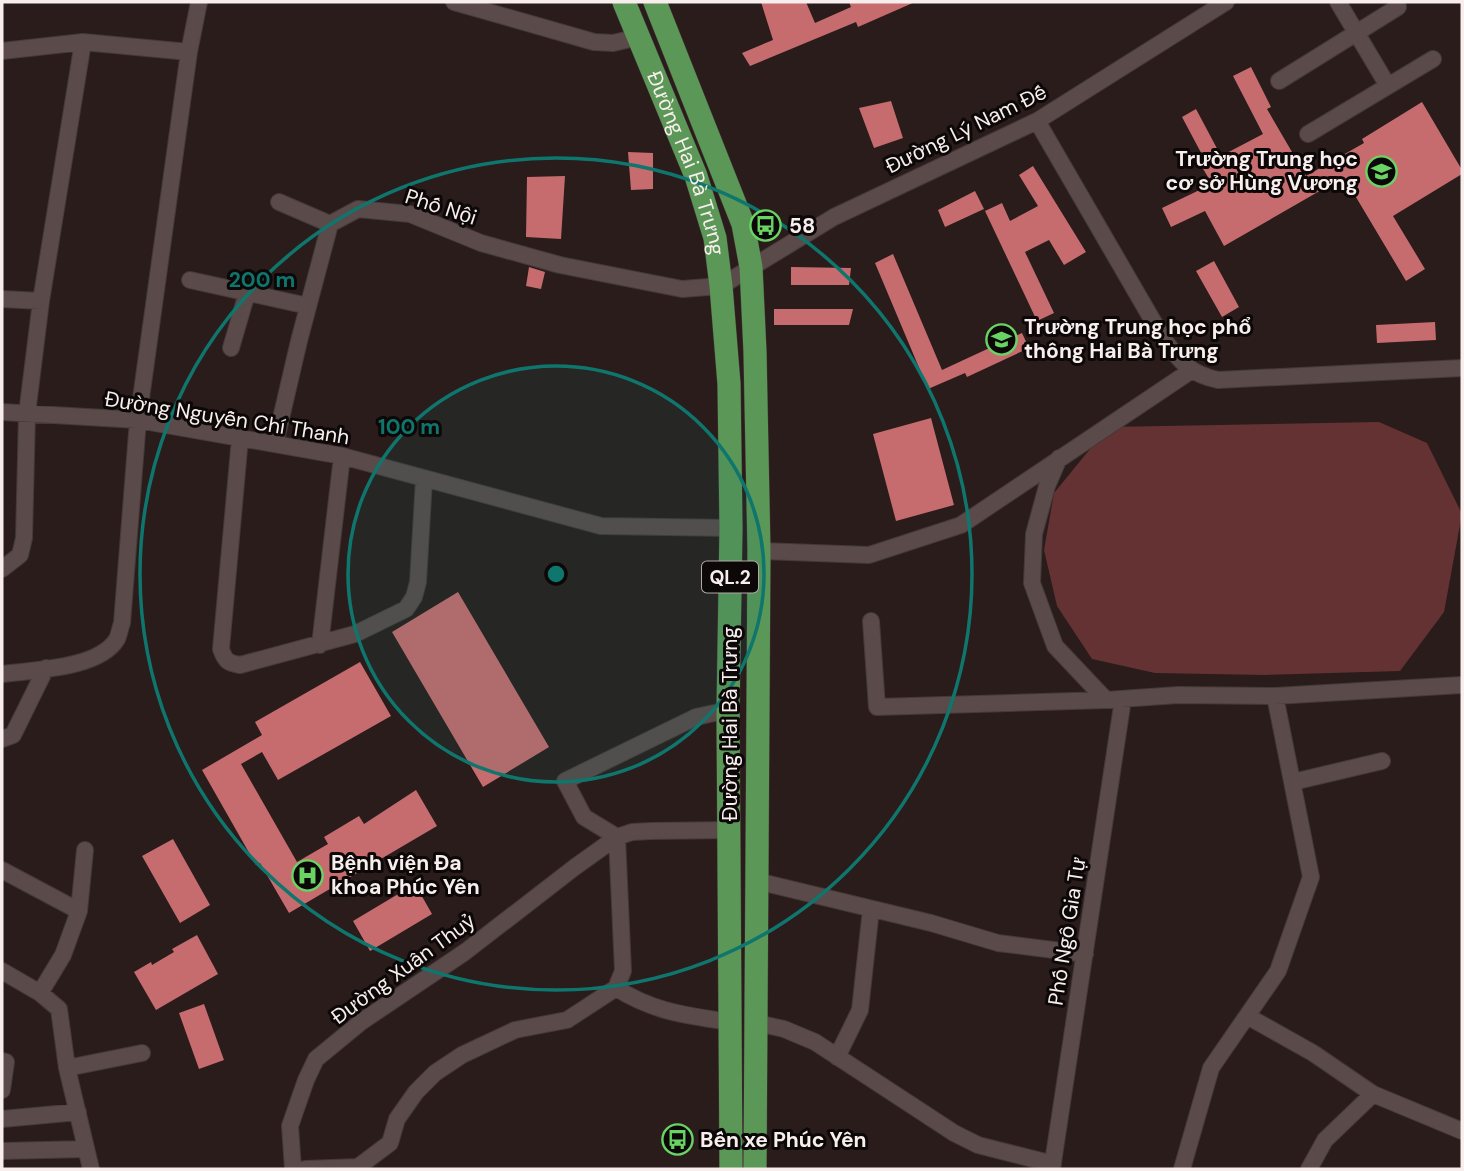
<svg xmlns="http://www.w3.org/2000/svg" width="1464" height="1171" viewBox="0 0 1464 1171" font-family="'DM Sans',sans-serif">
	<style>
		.pitch { fill: #643233 }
		.building { fill: #c66c6e }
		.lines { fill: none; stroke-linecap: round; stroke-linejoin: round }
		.minor-casing { stroke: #443939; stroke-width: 18 }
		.highway-casing { stroke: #443939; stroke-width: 24 }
		.minor { stroke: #5a4a4a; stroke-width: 16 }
		.highway { stroke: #5b9757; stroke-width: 23 }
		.ring { fill: none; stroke: #0f766e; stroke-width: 3.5 }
		.labels { text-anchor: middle; stroke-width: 6; stroke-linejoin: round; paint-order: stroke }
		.shield { fill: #0d0808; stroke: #b1a9a8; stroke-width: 2 }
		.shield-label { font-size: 19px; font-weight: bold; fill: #f7eeed }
		.street-label { font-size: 21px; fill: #f7eeed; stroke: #0d0808 }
		.poi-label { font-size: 21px; font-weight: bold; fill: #f7eeed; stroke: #0d0808; text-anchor: start }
		.centre { fill: #0f766e; stroke: #0d0808; stroke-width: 3.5 }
		.ring-label { font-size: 21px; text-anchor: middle; font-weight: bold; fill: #0f766e; stroke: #0d0808; stroke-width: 6; stroke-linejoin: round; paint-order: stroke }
	</style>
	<rect width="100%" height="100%" fill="#291c1b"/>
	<path class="pitch" d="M1379,422L1427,443L1462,514L1444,612L1400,671L1265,675L1155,673L1092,659L1057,606L1044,550L1054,493L1108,427Z"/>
	<path class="building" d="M761,2H806L815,23L851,7L849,2H915L858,27L856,22L750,66L742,53L773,40Z
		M1251,67L1271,107L1267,109L1306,176L1364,143L1362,139L1422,102L1462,170V174L1393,216L1425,269L1406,281L1344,177L1224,246L1205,211L1171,227L1162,208L1212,184L1202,167L1207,164L1182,117L1196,109L1221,156L1263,134L1233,76Z
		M891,101L903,138L874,148L859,108Z
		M628,152L653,153V189L631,190Z
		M1033,166L1086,252L1064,265L1049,240L1025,252L1054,313L1037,321L985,211L1002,203L1010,221L1038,206L1019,175Z
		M565,176L561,239L526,237L527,177Z
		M975,191L984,209L945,227L938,210Z
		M893,254L942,370L1022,333L1029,348L967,377L965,373L928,389L875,263Z
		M1214,261L1239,307L1222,317L1196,271Z
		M529,267L545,272L541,289L526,286Z
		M791,267L851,268L849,285H791Z
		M774,309H853L849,325H774Z
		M1435,322L1436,340L1377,343L1376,325Z
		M931,418L954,505L896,521L873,434Z
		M458,592L549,747L483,787L392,632Z
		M360,662L391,716L278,780L262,752L241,764L297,862L328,844L324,837L359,816L364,824L416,790L437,826L289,913L260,863L256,865L202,770L262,735L255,722Z
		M173,839L210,905L180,923L142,856Z
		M415,884L432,914L370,951L353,921Z
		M197,935L218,974L156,1010L134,972L151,962L152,965L174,952L172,949Z
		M204,1004L224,1060L199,1069L179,1013Z"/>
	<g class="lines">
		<defs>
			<path id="minor" d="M454,2L594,42L613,43L639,37
				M1338,2L1388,86
				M2,51L83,42L189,52
				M1279,81L1398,7
				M1037,121L1164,340C1181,362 1190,374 1218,380L1462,368
				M1308,134L1433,59
				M279,202L330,224
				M190,280L308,306
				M2,299L41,301
				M231,348L247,293
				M2,412L138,420L342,456L601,526L731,528
				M240,438L221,649C225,661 228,663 240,665L355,634L406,609L414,597L418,582L424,479
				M275,444L299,341L330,224L358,209L410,214L481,243L560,265L682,289L721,286L834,217L1037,121L1226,2
				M1059,458L1047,486L1034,534L1032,583L1055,646L1106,700
				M759,551L869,555L961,525L1192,370
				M2,569L20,555L24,538L27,414L41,301L83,42
				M871,621L877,707L1106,700L1178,695L1275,696L1462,685
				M320,645L342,456
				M2,674C33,670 99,669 117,639C119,635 120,628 122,623L138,420L189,52L199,2
				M2,739L13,735L46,668
				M1293,782L1382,761
				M85,850L79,911L63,955L40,993L59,1009L67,1068L91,1169
				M2,870L79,911
				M757,881L931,923L998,943L1085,954
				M2,971L40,993
				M616,988L623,971L617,837L584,817L565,781L696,717L728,710
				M1247,1016L1313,1053L1373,1094L1462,1131
				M757,1023L784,1029L815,1042L954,1133L978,1145L1053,1164
				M837,1057L860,1010L871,909
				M2,1061L6,1062L2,1090
				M67,1068L142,1053
				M2,1119L78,1112
				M2,1151L86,1149
				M293,1169L290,1126L306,1080L316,1059L361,1022L465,952L575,867L617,837L632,832L651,831L730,830
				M305,1169L358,1167L390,1143L397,1119L416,1092L435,1073L462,1055L515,1030L567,1020L616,988C654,1012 685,1015 729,1022
				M1052,1169L1123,699
				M1182,1169L1211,1068L1278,971L1311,877L1275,696
				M1309,1169L1325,1140L1373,1094"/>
			<g id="highway">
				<path id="s1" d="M624,2L696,176L715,238L721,286L729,384L731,528L728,710L731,1169"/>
				<path d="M655,2L743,224L751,267L755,352L759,551L755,1169"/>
			</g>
		</defs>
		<use href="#minor" class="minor-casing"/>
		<use href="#highway" class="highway-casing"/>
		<use href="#minor" class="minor"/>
		<use href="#highway" class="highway"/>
	</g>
	<circle cx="556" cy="574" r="208" fill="#0f766e" fill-opacity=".12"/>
	<g class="ring">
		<circle cx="556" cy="574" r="208"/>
		<circle cx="556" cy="574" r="416"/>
	</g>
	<defs>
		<symbol id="school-ring" viewBox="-11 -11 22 22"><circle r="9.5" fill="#0d0808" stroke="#69d464" stroke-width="1.5"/><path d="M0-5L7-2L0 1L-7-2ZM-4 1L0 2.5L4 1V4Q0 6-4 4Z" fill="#69d464"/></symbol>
		<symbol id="bus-ring" viewBox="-11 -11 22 22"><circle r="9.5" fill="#0d0808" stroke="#69d464" stroke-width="1.5"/><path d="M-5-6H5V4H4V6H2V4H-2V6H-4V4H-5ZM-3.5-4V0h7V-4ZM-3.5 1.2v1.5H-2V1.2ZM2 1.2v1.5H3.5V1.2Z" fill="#69d464"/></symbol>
		<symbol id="hospital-ring" viewBox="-11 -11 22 22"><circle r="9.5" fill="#0d0808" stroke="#69d464" stroke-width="1.5"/><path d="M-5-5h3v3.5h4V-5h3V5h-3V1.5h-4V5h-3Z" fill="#69d464"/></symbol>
	</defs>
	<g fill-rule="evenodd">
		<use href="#school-ring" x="1364" y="154" width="35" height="35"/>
		<use href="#bus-ring" x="748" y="208" width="35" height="35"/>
		<use href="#school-ring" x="984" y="322" width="35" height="35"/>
		<use href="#hospital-ring" x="290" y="858" width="35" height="35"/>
		<use href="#bus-ring" x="660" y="1122" width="35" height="35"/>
	</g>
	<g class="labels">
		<rect class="shield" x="702" y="561.5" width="56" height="31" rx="5"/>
		<g class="shield-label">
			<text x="730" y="584">QL.2</text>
		</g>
		<g class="street-label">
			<text transform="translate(966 129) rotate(-26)" y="7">Đường Lý Nam Đế</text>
			<text dy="7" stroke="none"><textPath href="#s1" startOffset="173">Đường Hai Bà Trưng</textPath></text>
			<text transform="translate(441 207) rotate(18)" y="7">Phố Nội</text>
			<text transform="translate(227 418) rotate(9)" y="7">Đường Nguyễn Chí Thanh</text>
			<text transform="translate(730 724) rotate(-90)" y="7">Đường Hai Bà Trưng</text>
			<text transform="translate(1067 931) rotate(-81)" y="7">Phố Ngô Gia Tự</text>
			<text transform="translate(403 969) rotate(-36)" y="7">Đường Xuân Thuỷ</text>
		</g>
		<g class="poi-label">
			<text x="1358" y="166" text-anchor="end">Trường Trung học<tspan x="1358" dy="24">cơ sở Hùng Vương</tspan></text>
			<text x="789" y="233">58</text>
			<text x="1024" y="334">Trường Trung học phổ<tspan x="1024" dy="24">thông Hai Bà Trưng</tspan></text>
			<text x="331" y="870">Bệnh viện Đa<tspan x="331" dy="24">khoa Phúc Yên</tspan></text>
			<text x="700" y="1147">Bến xe Phúc Yên</text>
		</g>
	</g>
	<circle cx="556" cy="574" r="10" class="centre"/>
	<g class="ring-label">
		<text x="262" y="287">200 m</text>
		<text x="409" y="434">100 m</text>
	</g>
	<rect width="1464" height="1171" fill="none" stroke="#f7eeed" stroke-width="7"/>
</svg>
